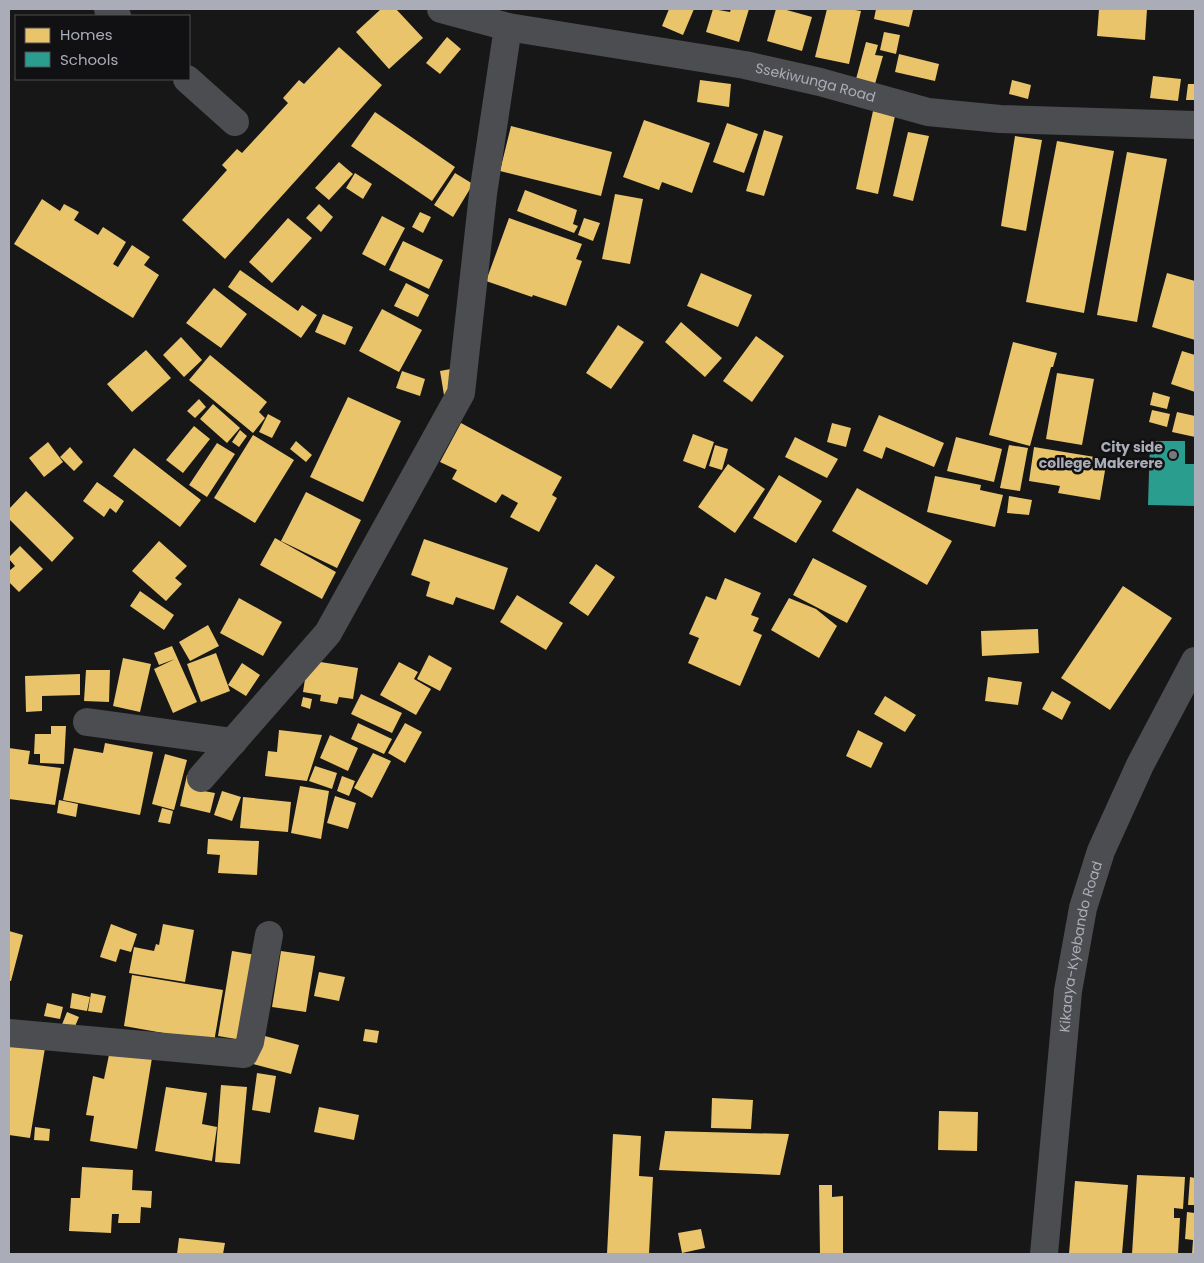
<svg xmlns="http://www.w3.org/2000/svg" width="1204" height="1263" viewBox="0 0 1204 1263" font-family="Poppins,sans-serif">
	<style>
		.homes { fill: #e9c46a }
		.schools { fill: #2a9d8f }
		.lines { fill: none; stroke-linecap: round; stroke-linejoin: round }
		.minor { stroke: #4c4d50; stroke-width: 28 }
		.poi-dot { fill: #77787f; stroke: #111113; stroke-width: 2 }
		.labels { text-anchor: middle; stroke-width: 5; stroke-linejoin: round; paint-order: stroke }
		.street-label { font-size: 14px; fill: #aaacb7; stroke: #111113 }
		.poi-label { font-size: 14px; font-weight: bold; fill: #aaacb7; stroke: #111113; text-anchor: end }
	</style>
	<rect width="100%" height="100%" fill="#171717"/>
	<path class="homes" d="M381,9H396L423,38L389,69L356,32Z
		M669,9H694L683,35L662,26Z
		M713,9L730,12L731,9H749L739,42L706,32Z
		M776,9H783L812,17L802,51L767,41Z
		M827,9H849L861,11L849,64L815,57Z
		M876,9L913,10L909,27L874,19Z
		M1099,9H1147L1145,40L1097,36Z
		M884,32L900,35L896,54L880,50Z
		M447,37L461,49L440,74L426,63Z
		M866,42L878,45L875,55L883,56L875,84L856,79Z
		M339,47L382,85L225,259L182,220L227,170L222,165L237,149L242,153L288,103L283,98L299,80L304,84Z
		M899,54L939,64L935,81L895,72Z
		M1153,76L1181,79L1178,101L1150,98Z
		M700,80L731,84L729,107L697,102Z
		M1012,80L1031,85L1028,99L1009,94Z
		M1188,84H1195V100H1186Z
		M873,111L895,116L878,194L856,189Z
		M375,112L455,167L432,201L351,146Z
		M644,120L710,143L692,193L662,182L659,190L623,177Z
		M727,123L758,134L744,173L713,162Z
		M511,126L612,152L601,196L500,171Z
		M764,130L783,136L764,196L746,191Z
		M908,132L929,136L913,201L893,196Z
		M1015,136L1042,140L1026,231L1001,226Z
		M1057,141L1114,151L1084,313L1026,302Z
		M1127,152L1167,159L1137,322L1097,315Z
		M339,162L353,174L329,200L315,188Z
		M355,173L372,184L363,199L346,188Z
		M455,173L473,184L453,217L434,205Z
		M525,190L577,210L573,224L578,226L574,233L517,211Z
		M615,194L643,199L630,264L602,259Z
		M42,199L60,211L64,204L79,212L74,220L98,235L103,227L126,242L113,264L118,267L132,245L150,257L144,265L159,275L133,318L14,244Z
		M319,204L333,217L321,232L306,218Z
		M420,212L431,217L423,233L412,227Z
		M382,216L405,228L385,266L362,254Z
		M288,218L312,238L272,283L249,262Z
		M509,218L582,244L576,259L582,261L566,306L533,295L532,297L486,281Z
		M584,218L600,223L593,241L578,235Z
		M403,241L443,260L429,289L389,270Z
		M240,270L298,311L302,305L317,315L301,338L228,287Z
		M701,273L752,295L738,327L687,306Z
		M1167,273L1195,281V340L1152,327Z
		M406,283L429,295L418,317L394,306Z
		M214,288L247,314L221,348L186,323Z
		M382,309L422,330L399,372L359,351Z
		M323,314L353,327L345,345L315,332Z
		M681,322L722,358L705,377L665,342Z
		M618,325L644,342L611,389L586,373Z
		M756,336L784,356L752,402L723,381Z
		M181,337L202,360L184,377L163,355Z
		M1013,342L1057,353L1053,367H1051L1030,446L989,435Z
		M146,350L171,378L132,412L107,384Z
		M1182,351L1195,355V392L1171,384Z
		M210,355L267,402L259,412L265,418L253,433L189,380Z
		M456,368L461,393L444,395L440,371Z
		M402,371L425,379L420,396L396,388Z
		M1057,373L1094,379L1082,445L1046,439Z
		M1153,392L1170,397L1167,409L1150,405Z
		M348,397L401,421L363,502L310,477Z
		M199,399L206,407L195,418L187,411Z
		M213,404L240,428L227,443L200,419Z
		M1152,410L1170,414L1167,427L1149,422Z
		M1177,412L1195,416V437L1172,432Z
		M268,414L281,421L272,438L259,432Z
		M879,415L944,443L934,467L886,447L882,459L863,451Z
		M461,423L562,477L552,495L557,498L539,532L510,517L518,503L502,494L496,503L452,479L457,470L440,462Z
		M832,423L851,428L846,447L827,442Z
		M194,426L210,439L183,473L166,460Z
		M240,430L247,436L239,447L232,442Z
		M693,434L714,442L705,469L683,461Z
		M253,435L294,460L255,523L214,498Z
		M795,437L838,459L827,478L785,457Z
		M956,437L1002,449L994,482L947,471Z
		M296,441L312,455L306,462L290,449Z
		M48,442L63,462L44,477L29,458Z
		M217,443L235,454L207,497L189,485Z
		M715,445L728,449L722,470L709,466Z
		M1009,445L1028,448L1020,491L1000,488Z
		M70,447L83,462L74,471L60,457Z
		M1034,447L1107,459L1100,500L1058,493L1060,486L1029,481Z
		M134,448L201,500L180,527L113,476Z
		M728,464L765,489L735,533L698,507Z
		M779,475L822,501L796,543L753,518Z
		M935,476L981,485L980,490L1003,495L995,527L927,512Z
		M97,482L124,501L116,513L110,508L104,517L83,501Z
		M857,488L952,541L927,585L832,531Z
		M26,491L74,538L52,562L9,519V509Z
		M306,492L361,520L337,568L281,541Z
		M1009,496L1032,500L1029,515L1007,513Z
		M275,538L336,572L322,599L260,565Z
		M424,539L508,568L494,610L456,597L453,605L426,596L430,582L411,575Z
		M159,541L187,566L175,578L182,584L166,601L132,571Z
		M20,546L43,569L19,592L9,582V571L15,566L9,559V557Z
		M813,558L867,586L847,623L793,595Z
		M596,564L615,577L588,616L569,603Z
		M725,578L761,593L751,615L759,618L753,631L762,635L740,686L688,663L699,638L689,634L706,596L716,600Z
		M1123,586L1172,618L1110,710L1061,678Z
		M140,591L174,615L164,630L130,606Z
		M517,595L563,623L546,650L500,622Z
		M239,598L282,622L263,656L220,633Z
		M789,598L816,609L837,626L819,658L771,630Z
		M208,625L219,646L190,661L179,642Z
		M1038,629L1039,653L982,656L981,631Z
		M172,646L197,702L173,713L154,669L175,659L159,665L154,653Z
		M216,653L230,691L201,702L187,664Z
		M429,655L452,668L440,691L417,679Z
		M123,658L151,664L140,712L113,706Z
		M308,660L358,668L353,699L339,697L337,704L320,701L321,695L303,692Z
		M399,662L418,672L414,679L431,689L416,715L380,695Z
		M242,663L260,675L246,696L228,685Z
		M86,670H110L109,702L84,701Z
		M80,674V695L42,696V711L26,712L25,676Z
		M988,677L1022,682L1018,705L985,701Z
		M1052,691L1071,702L1062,720L1042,709Z
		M361,694L402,713L392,733L351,714Z
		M885,696L916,715L905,732L874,714Z
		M303,697L312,699L310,709L301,706Z
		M358,723L392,739L384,754L351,739Z
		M405,723L422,732L405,763L388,753Z
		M51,726H66L64,764L40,763V754H34L35,734H51Z
		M279,730L322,735L307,781L265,776L268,751L277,752Z
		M858,730L883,743L871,768L846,756Z
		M330,735L358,748L348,771L320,758Z
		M105,743L153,752L140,815L63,800L74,748L103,753Z
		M9,748L30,751L28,764L61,768L55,805L9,799Z
		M373,753L391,761L372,798L354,788Z
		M165,754L187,760L174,810L152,804Z
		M315,766L337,773L332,789L309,781Z
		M187,775L201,778L198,790L215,793L210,813L180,806Z
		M342,776L355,781L349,796L337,791Z
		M300,786L329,791L321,839L291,833Z
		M222,791L241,797L232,821L214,815Z
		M335,796L356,803L348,829L327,823Z
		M243,797L291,802L288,832L240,828Z
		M59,800L78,804L76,817L57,813Z
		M162,808L173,811L170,824L158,822Z
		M208,839L259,841L257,875L218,873L220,855L207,854Z
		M111,924L137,934L131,952L120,949L116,962L100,957Z
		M163,924L194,930L185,982L129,973L134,947L154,951L156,944L159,945Z
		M9,931L23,935L11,981H9Z
		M232,951L256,955L242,1040L218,1036Z
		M281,951L315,956L306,1012L272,1007Z
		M319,972L345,977L339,1001L314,996Z
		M132,975L223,990L214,1042L124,1026Z
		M72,993L90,997L87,1011L70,1008Z
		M91,993L106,996L102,1013L88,1011Z
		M47,1003L63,1007L60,1019L44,1016Z
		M67,1012L79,1017L73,1031L61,1027Z
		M365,1029L379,1031L377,1043L363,1041Z
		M261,1035L299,1045L291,1074L253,1064Z
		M9,1042L45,1048L30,1138L9,1135Z
		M110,1050L152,1058L137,1149L90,1141L94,1116L86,1115L93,1076L104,1079Z
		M257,1073L276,1076L270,1113L252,1110Z
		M221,1085L247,1087L240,1164L215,1162Z
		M166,1087L207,1093L202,1124L217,1127L212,1161L155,1151Z
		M712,1098L753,1100L751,1129L711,1128Z
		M319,1107L359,1115L354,1140L314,1132Z
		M939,1111L978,1112L977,1151L938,1150Z
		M35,1127L50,1129L49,1141L34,1140Z
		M665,1131L789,1134L780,1175L659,1170Z
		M613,1134L641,1136L639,1176L653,1177L649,1254H607Z
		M82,1167L133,1170L132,1190L152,1191L151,1208L141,1207L140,1223H118L119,1214H112L111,1233L69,1231L71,1198H80Z
		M1137,1175L1185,1177L1183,1209L1174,1208V1218H1180L1178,1254H1132Z
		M1190,1177L1195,1178V1205H1188Z
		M1075,1181L1128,1185L1122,1254H1069Z
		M819,1185H832V1197L843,1196V1254H820Z
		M1187,1212L1195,1213V1254H1192L1193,1240L1185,1239Z
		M701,1229L705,1248L682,1253L678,1233Z
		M179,1238L225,1243L223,1254H177Z"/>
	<path class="schools" d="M1150,441H1185V464H1195V506L1148,505Z"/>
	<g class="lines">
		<g class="minor">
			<path d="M108,9L117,16"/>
			<path id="s1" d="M441,9L508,27L745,65L820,82L928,112L1000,119L1195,125"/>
			<path d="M187,79L235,122"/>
			<path d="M87,722L233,742"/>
			<path d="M201,778L328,633L461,393L483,194L508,27"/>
			<path d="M9,1033L244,1054L250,1042L269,935"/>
			<path id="s2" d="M1044,1254L1068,991L1083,908L1101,851L1140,765L1195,661"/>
		</g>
	</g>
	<circle class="poi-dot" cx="1173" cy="455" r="5"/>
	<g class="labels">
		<g class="street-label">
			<text dy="5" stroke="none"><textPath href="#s1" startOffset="382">Ssekiwunga Road</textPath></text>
			<text dy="5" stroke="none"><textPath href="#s2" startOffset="310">Kikaaya-Kyebando Road</textPath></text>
		</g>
		<g class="poi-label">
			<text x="1163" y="452">City side<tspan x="1163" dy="16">college Makerere</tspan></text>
		</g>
	</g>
	<rect width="1204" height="1263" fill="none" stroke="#aaacb7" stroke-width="20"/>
	<rect x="15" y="15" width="175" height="65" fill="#111113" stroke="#4e4f55"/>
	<rect x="25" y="28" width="25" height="15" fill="#e9c46a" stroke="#4e4f55"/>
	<text x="60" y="40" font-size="15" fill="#aaacb7">Homes</text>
	<rect x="25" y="52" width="25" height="15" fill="#2a9d8f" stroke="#4e4f55"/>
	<text x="60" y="65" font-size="15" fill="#aaacb7">Schools</text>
</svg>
